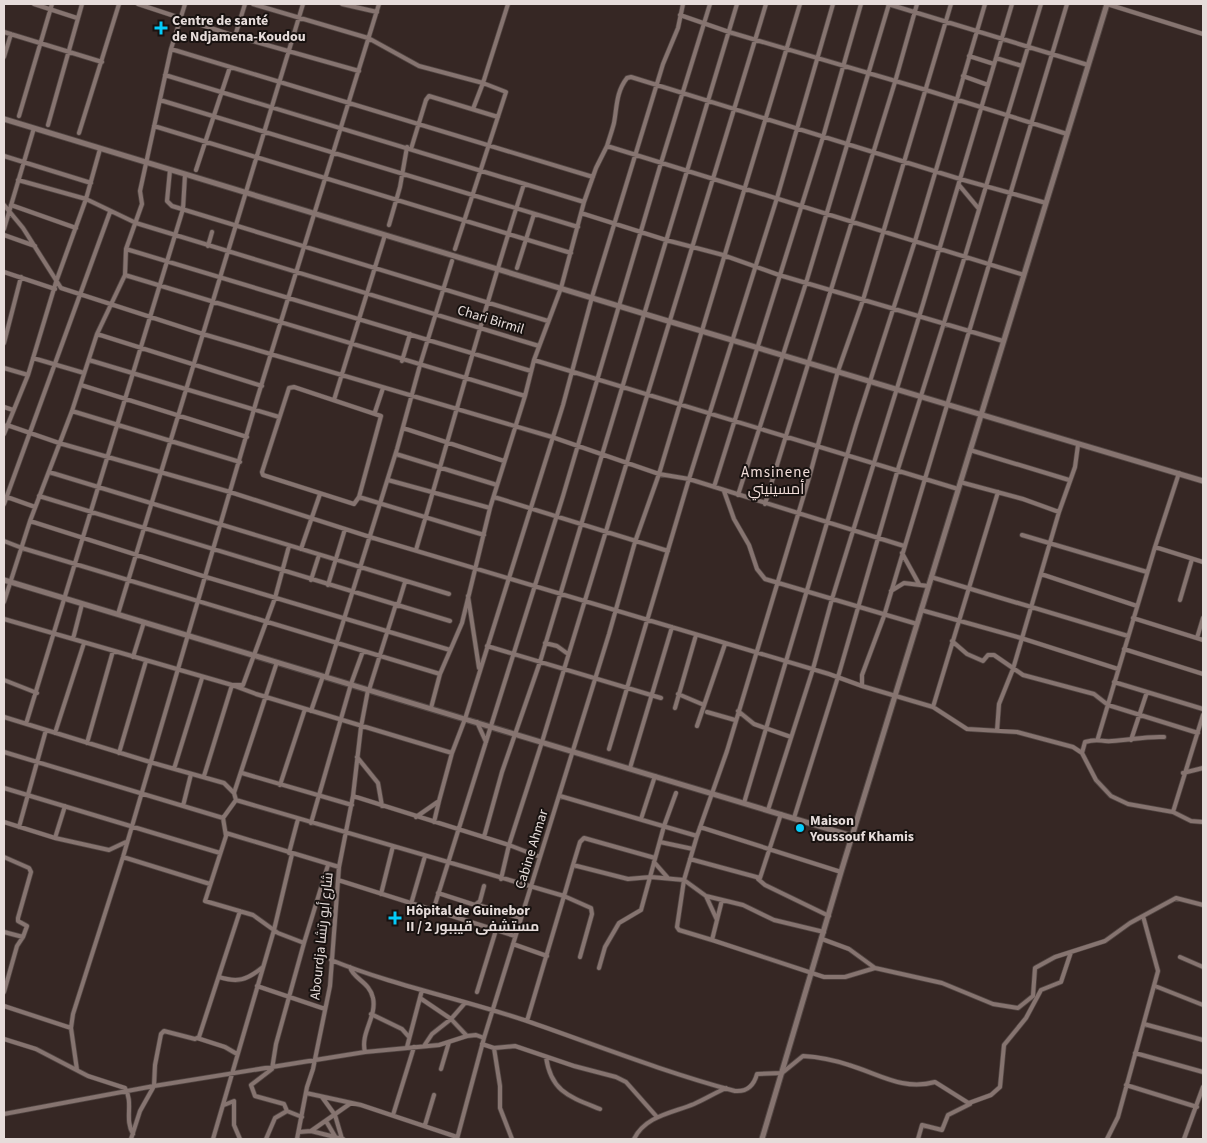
<svg xmlns="http://www.w3.org/2000/svg" width="1207" height="1143" viewBox="0 0 1207 1143" font-family="'Source Sans 3',Cairo,sans-serif">
	<style>
		.lines { fill: none; stroke-linecap: round; stroke-linejoin: round }
		.street-casing { stroke: #514542; stroke-width: 5.5 }
		.secondary-casing { stroke: #514542; stroke-width: 7 }
		.street { stroke: #867470; stroke-width: 4 }
		.secondary { stroke: #867470; stroke-width: 5 }
		.poi-dot { fill: #04cbf9; stroke: #181210; stroke-width: 2 }
		.labels { text-anchor: middle; stroke-width: 4; stroke-linejoin: round; paint-order: stroke }
		.poi-label { font-size: 14px; font-weight: bold; fill: #e6dcda; stroke: #181210; text-anchor: start }
		.street-label { font-size: 14px; fill: #e6dcda; stroke: #181210 }
		.neighbourhood-label { font-size: 15px; letter-spacing: 1px; fill: #f2deda; stroke: #181210 }
	</style>
	<rect width="100%" height="100%" fill="#362724"/>
	<g class="lines">
		<defs>
			<path id="street" d="M34,4L77,18
				M138,4L235,36L359,71
				M253,4L368,38
				M342,4L377,12
				M888,4L1088,65
				M1107,4L1203,34
				M680,15L729,32L926,90L1067,134
				M4,32L102,62
				M235,36L245,4
				M370,39L419,66L483,83L508,4
				M171,49L593,177
				M969,56L994,64
				M4,57L11,34
				M996,58L1022,66
				M165,75L584,202
				M963,76L988,85
				M160,100L578,227
				M19,116L52,4
				M48,125L82,4
				M154,126L571,253
				M79,133L119,4
				M607,146C609,139 612,131 614,123C617,107 616,92 627,78L631,77L960,179L1046,203
				M411,149L426,100L429,96L498,117
				M4,156L91,183
				M170,170L167,201L172,206L548,321
				M196,170L230,67
				M18,180L86,199L136,223L539,346
				M959,185L979,209
				M4,205L23,228L61,288L203,334L552,437L659,474L800,4
				M11,205L76,228
				M581,213L666,240L723,255L779,275L1003,341
				M389,225L400,187L407,147
				M4,229L34,128
				M4,235L35,246
				M208,246L212,232
				M126,249L531,371
				M455,249L506,92L483,83L473,109
				M517,268L534,214
				M4,272L55,289
				M125,275L525,396
				M97,334L262,386
				M4,343L21,277
				M33,358L84,373
				M89,360L279,417
				M534,360L958,489
				M402,361L410,334
				M4,368L28,375
				M81,385L247,437
				M294,387L381,416L359,497L354,504L263,475L262,472L289,388Z
				M334,400L385,235
				M4,407L13,410
				M72,411L240,462
				M375,412L383,388
				M7,425L59,443L230,492L370,537L829,674L862,686L933,707L967,729L1017,732L1073,747L1082,753L1096,780L1111,796L1128,804L1173,812L1191,821L1203,822
				M403,428L504,461
				M4,434L28,375L56,282L86,199L100,149
				M970,450L1069,480
				M396,454L497,485
				M49,472L449,594
				M388,480L490,508
				M960,482L1023,499L1059,512
				M714,487L823,137L861,4
				M724,491L734,519L749,545L757,569L765,579L917,624
				M738,495L806,283L889,4
				M39,496L450,621
				M7,497L35,507
				M359,497L484,535
				M494,497L668,551
				M4,504L110,212
				M765,504L895,82L917,4
				M30,521L206,577L450,650
				M1022,535L1147,572
				M4,541L22,548L440,674
				M1155,547L1203,562
				M301,549L320,494
				M416,550C452,428 485,305 524,184
				M902,553L919,584
				M1041,574L1137,606
				M931,577L1128,636
				M311,580L319,555
				M328,585L345,529
				M891,591L904,583L928,586
				M468,596L479,668
				M1180,600L1192,559
				M4,602L30,521L72,411L97,334L125,275L126,249L142,204L140,191L171,49L185,4
				M398,605L405,582
				M921,610L1021,638L1118,669
				M118,614L303,4
				M1133,618L1203,640
				M4,619L232,685L256,694L452,753L465,719L563,405L592,297L663,64L678,28L683,4
				M1197,638L1203,618
				M73,639L82,604
				M952,641L967,654L983,661L988,655H994L1023,675L1094,694L1108,705L1198,733
				M545,643L557,646L568,654
				M487,646L661,698
				M1124,649L1203,674
				M133,657L144,622
				M277,662L234,793L236,800L223,818L226,836L205,901L253,915L278,933L304,943L328,865
				M326,677L397,449L420,365L452,261
				M4,680L37,693
				M1114,682L1203,709
				M862,686V675L884,616L1067,4
				M369,690L396,604
				M678,694L704,705
				M933,707L998,492
				M431,708L440,674L462,623L490,508L525,396L534,360L561,288L584,202L596,168L607,146L1024,275
				M675,708L696,635
				M311,711L323,676
				M738,711L754,724L791,737
				M707,712L735,720
				M4,717L150,762L224,783L234,793
				M477,722L486,742
				M26,724L183,209L185,175
				M697,726L725,644
				M997,731L999,704L1013,669L1059,512L1075,467L1078,445
				M55,733L84,643
				M1098,738L1155,547L1179,473
				M1131,740L1147,692
				M87,743L113,651
				M609,749L689,479L777,198L833,4
				M4,752L223,818
				M119,753L146,661
				M1082,753L1085,742C1099,738 1100,742 1112,741C1130,740 1146,736 1164,737
				M357,757L378,783L382,806
				M630,768L672,627
				M174,769L202,678
				M242,773L352,805
				M1183,773L1203,768
				M204,776L232,685H243L275,598L289,546
				M280,785L305,709
				M4,788L220,853
				M353,796L509,845L540,857
				M560,796L697,836
				M236,800L564,896L573,865L628,879L651,877L684,880L706,896L743,905L774,920L824,932
				M744,803L856,425L915,241L985,4
				M183,806L191,774
				M768,810L813,669L832,599L923,304L1012,4
				M1173,812L1203,715
				M416,817L439,801L452,753
				M794,818L838,677L898,469L965,256L1041,4
				M641,819L655,776
				M4,822L55,838L109,850L126,842
				M434,822L439,801
				M311,823L351,684L363,651
				M19,827L46,730
				M700,827L841,872
				M226,833L339,867
				M484,837L502,772L540,662L737,4
				M55,838L65,806
				M660,842L693,849
				M289,853L298,819
				M4,857L29,868L31,872L18,918V921L27,926L23,937L17,946L4,992
				M123,857L210,884
				M690,859L760,878L781,814
				M654,862L668,878
				M573,865L580,842L584,838L655,858
				M501,879L509,845L542,742L766,4
				M758,879L765,885L829,916
				M338,880L515,936
				M438,893L475,905L480,901L484,886
				M381,894L393,846
				M706,896L717,920
				M722,900L712,940L824,977H845L875,968L942,983L993,1004L1018,1008L1033,996L1035,968L1055,957L1105,941L1130,923L1176,898L1203,905
				M411,904L425,856
				M478,905L521,918
				M433,911L563,496L661,163L710,4
				M4,932L23,937
				M822,939L849,949L875,968
				M712,940L679,930L677,927L684,880L697,836L727,751L809,478L838,371L863,300L951,4
				M513,944L547,956
				M1180,957L1203,967
				M331,960C395,986 462,999 527,1021C596,1045 664,1072 735,1091C748,1092 754,1085 757,1074L782,1073L803,1056C819,1057 834,1060 849,1065C879,1074 903,1091 935,1082L970,1104
				M350,967C353,979 370,982 373,998C377,1017 360,1033 365,1052
				M599,968L605,947L619,923L641,910L664,826L676,793
				M219,977C238,983 247,980 263,967
				M257,986L325,1009
				M1155,986L1203,1005
				M477,992L496,930
				M420,998L451,1019L467,1036
				M4,1006L71,1028
				M371,1014L402,1029L409,1037
				M527,1021L564,896L591,908L592,914L580,957
				M1144,1024L1203,1040
				M197,1038L225,1047L237,1054
				M4,1039L36,1049L88,1076L125,1088C134,1103 124,1119 133,1134
				M482,1044L494,1048L515,1046L574,1066L616,1077L626,1082L657,1117
				M424,1046L432,1034L451,1019L465,1003
				M407,1047L422,990
				M494,1048L500,1086V1108L512,1139
				M1135,1053L1203,1072
				M546,1057C551,1092 570,1097 600,1109
				M441,1069L449,1042
				M77,1070L71,1028L73,1014L123,857L257,399L379,4
				M1126,1085L1197,1107
				M306,1093L361,1105L457,1137
				M322,1097L335,1115L342,1139
				M969,1103L991,1095L1000,1087L1004,1045L1026,1018L1041,990L1061,982L1071,952
				M224,1105L234,1101V1125L240,1139
				M287,1111L302,1117
				M4,1114L154,1086L365,1052L439,1045L467,1036L476,1035L484,1038
				M393,1115L414,1047
				M326,1121L336,1138
				M425,1125L434,1095
				M311,1131L351,1103
				M299,1132L311,1131L343,1139
				M131,1139L140,1111L154,1086L155,1065L161,1034L164,1031L195,1039L199,1037L240,911
				M213,1139L274,930L292,854
				M266,1139L275,1118L287,1111L284,1104L255,1096L251,1085L272,1069L276,1044L304,943
				M297,1139L307,1087L313,1069L330,986L339,867L353,796L361,727L368,690
				M457,1139L484,1038L609,634L635,542L659,474L689,479L904,546
				M634,1139C645,1116 672,1113 694,1104C705,1099 715,1093 726,1088
				M918,1139L922,1125L942,1130L948,1115L970,1104
				M1107,1139L1118,1117L1158,971L1143,916
				M1184,1139L1203,1087"/>
			<path id="secondary" d="M4,119L668,321L1203,481
				M4,580L852,836
				M762,1139L841,872L1107,4"/>
		</defs>
		<use href="#street" class="street-casing"/>
		<use href="#secondary" class="secondary-casing"/>
		<use href="#street" class="street"/>
		<use href="#secondary" class="secondary"/>
	</g>
	<g class="poi-dot">
		<path d="M158.5 20.5h5v5h5v5h-5v5h-5v-5h-5v-5h5z"/>
		<circle cx="800" cy="828" r="5"/>
		<path d="M392.5 910.5h5v5h5v5h-5v5h-5v-5h-5v-5h5z"/>
	</g>
	<g class="labels">
		<g class="poi-label">
			<text x="172" y="25">Centre de santé<tspan x="172" dy="16">de Ndjamena-Koudou</tspan></text>
			<text x="810" y="825">Maison<tspan x="810" dy="16">Youssouf Khamis</tspan></text>
			<text x="406" y="915">Hôpital de Guinebor<tspan x="406" dy="16">II / مستشفى قيببور 2</tspan></text>
		</g>
		<g class="street-label">
			<text transform="translate(491 319) rotate(17)" y="5">Chari Birmil</text>
			<text transform="translate(531 849) rotate(-73)" y="5">Cabine Ahmar</text>
			<text transform="translate(321 936) rotate(-84)" y="5">Abourdja شارع أبو رتشا</text>
		</g>
		<g class="neighbourhood-label">
			<text x="776" y="477">Amsinene<tspan x="776" dy="17">أمسينيني</tspan></text>
		</g>
	</g>
	<rect width="1207" height="1143" fill="none" stroke="#e6dcda" stroke-width="10"/>
</svg>
